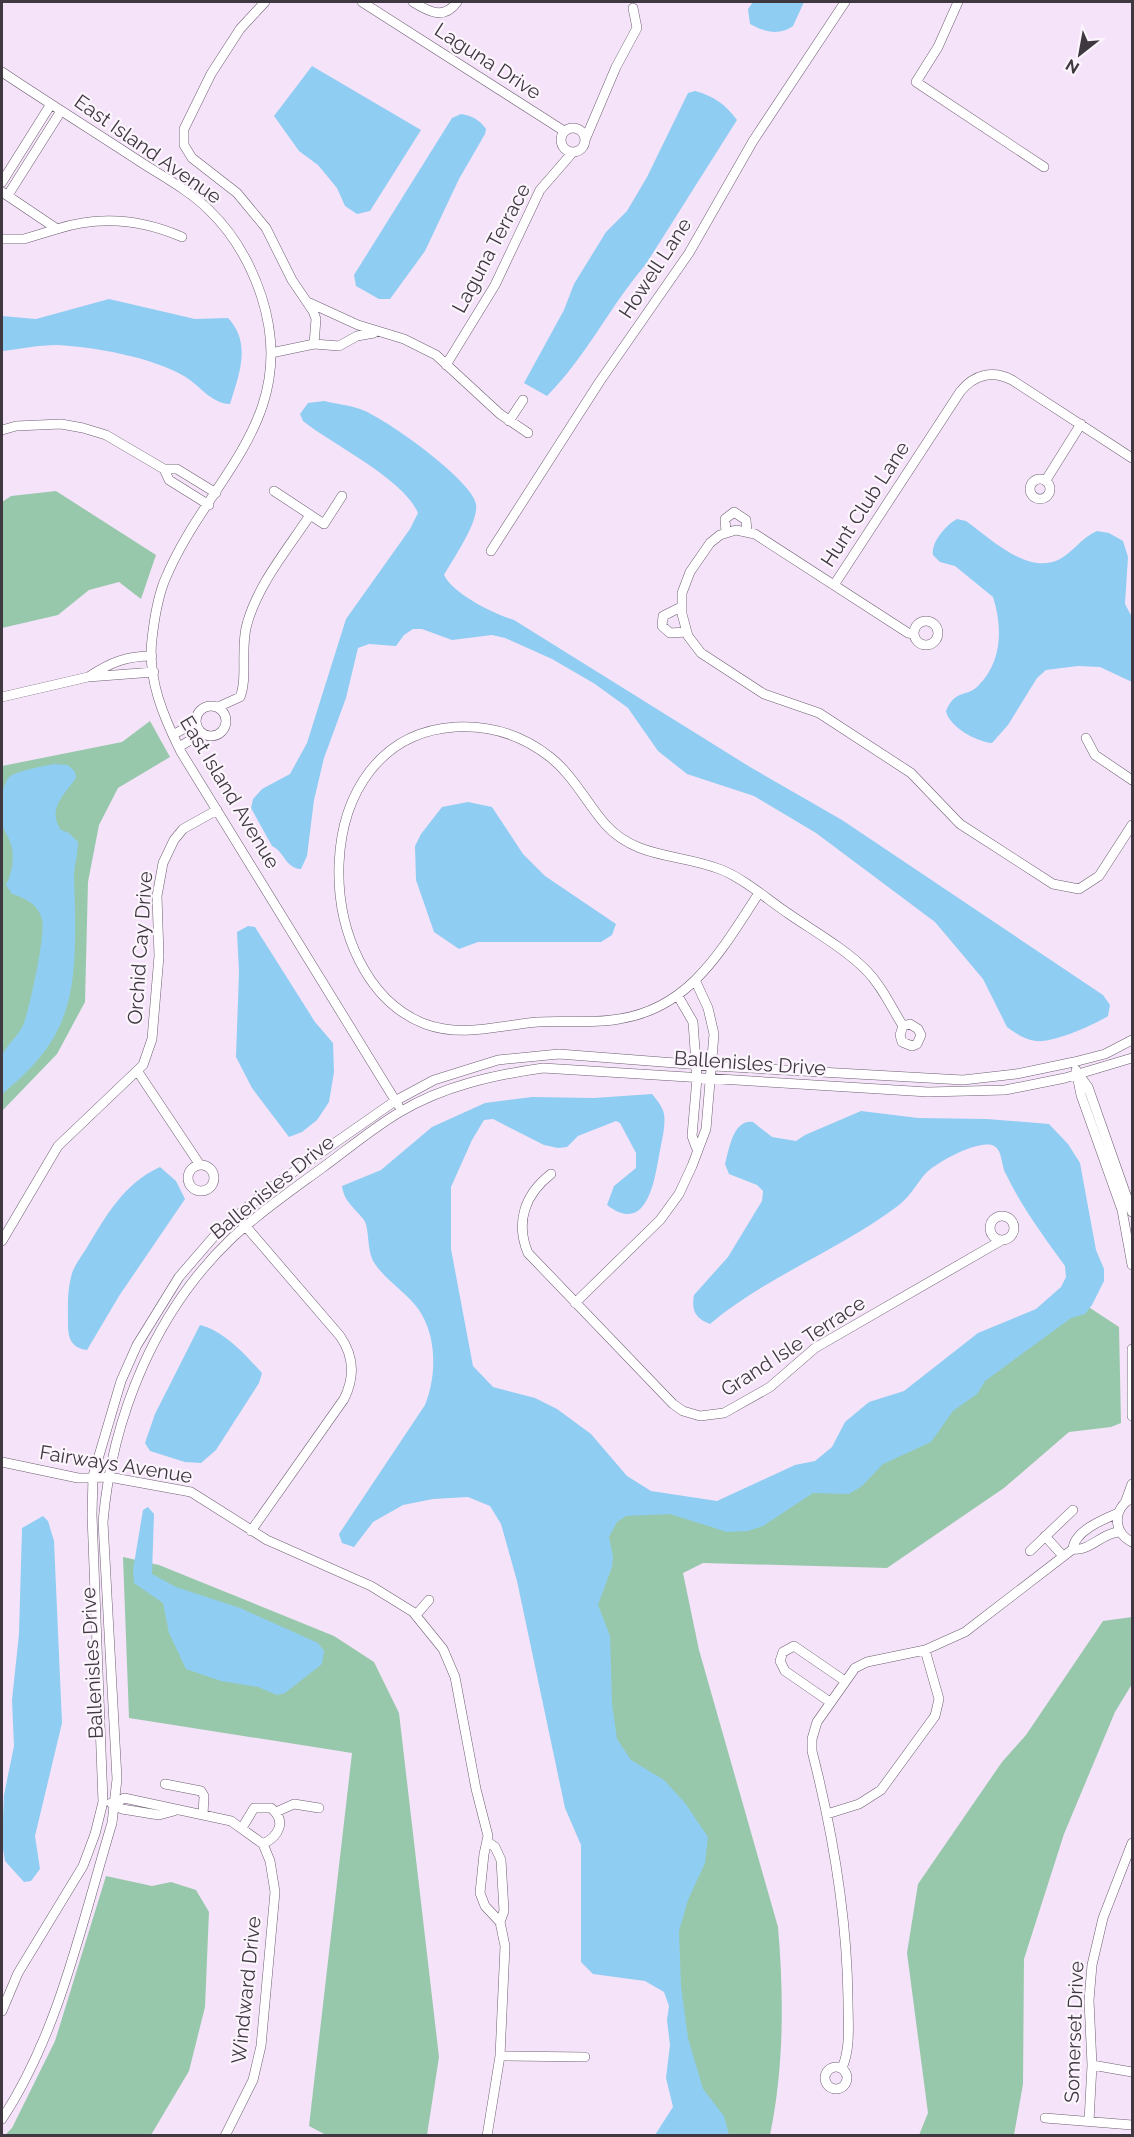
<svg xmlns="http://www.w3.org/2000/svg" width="1134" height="2137" viewBox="0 0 1134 2137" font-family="Raleway,sans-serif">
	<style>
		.green { fill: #98c8ac }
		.water { fill: #90cdf2 }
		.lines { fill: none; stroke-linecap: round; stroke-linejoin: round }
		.street-casing { stroke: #6e5f72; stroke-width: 10 }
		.street { stroke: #fff; stroke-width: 9 }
		.labels { text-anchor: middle; stroke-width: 4.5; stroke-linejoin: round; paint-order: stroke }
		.street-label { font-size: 20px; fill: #3f3841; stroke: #fcf5fd }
	</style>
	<rect width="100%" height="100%" fill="#f5e3f9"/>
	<path class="green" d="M56,491L156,555L141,599L119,582L89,590L58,615L2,628V502L11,496Z
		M150,721L170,757L118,788L99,825L88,882L85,1002L57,1054L2,1111V766L122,742Z
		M1084,1304L1119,1327L1121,1423L1111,1427L1069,1432L1004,1488L887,1568L703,1563L683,1573L699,1650L778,1927C784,1996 784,2068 770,2135H696L667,1981L608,1752L500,1435L630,1502L722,1514L787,1491Z
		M123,1557L159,1565L334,1636L374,1662L399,1713L439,2057L427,2135H326L309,2126L352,1753L129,1718Z
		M1132,1617V1684L1115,1712L1064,1834L1024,1959L1023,2084L1014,2135H919L928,2113L907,1953L918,1884L1002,1762L1026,1735L1103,1621Z
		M106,1876L152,1886L171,1882L196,1890L209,1912L205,2007L189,2071L151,2135H5L12,2128L55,2041Z"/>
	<path class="water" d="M753,2H804L793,26C779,36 765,32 750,24L748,9Z
		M312,66L421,130L370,211L357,214L345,206L337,188L318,165L299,151L274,116Z
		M695,91C714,96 725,104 737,120L646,264C610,306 586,357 547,396L524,383L564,310L574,284L606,232L627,211L647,177L688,93Z
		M461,114C472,116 479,119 486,129L485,134L459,179L425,251L390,299H379L356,286L354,275L452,118Z
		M109,299L195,319L228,318C252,343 239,375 230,404C210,403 201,386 184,376C151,357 95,347 57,345C39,345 20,349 2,351V316L36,319Z
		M324,401C336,404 349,405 360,409C384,417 472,480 476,504C479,522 453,559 444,575C453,594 494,614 514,620L750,767L842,820L1103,995L1110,1005L1108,1016C1094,1025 1053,1043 1036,1041C1025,1040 1015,1033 1007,1027L983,979L935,922L816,833L754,796L687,774L658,751L628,708L595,684L552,659L505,638L492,635L452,640L422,629H413L404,635L396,646L369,644L358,648L346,698L324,758L314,800L307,856L301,869C285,868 285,852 272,846L251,808L253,799L262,789L290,774L307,743L346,619L410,529L418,513C404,479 333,445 303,421L300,414L308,403Z
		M957,519L966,521C990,538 1028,576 1060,559C1073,552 1082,537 1097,531L1109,533L1123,541L1128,557L1125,604L1132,617V682L1100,667L1078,666L1046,670L1037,678L1008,725L992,743C977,742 949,727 946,711C956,688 966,698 978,686C1002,662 1003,628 993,597L955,566L940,562L933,555C931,542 946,525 957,519Z
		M54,764L68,765L75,772L76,778C66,793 46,809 61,830L69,833L78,842C78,853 75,863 74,874C74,887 75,902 75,915C76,998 69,1040 2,1094C1,1083 0,1068 2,1057C4,1047 20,1035 24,1023C30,1006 46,934 42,919C38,904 25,898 12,894L6,885C12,873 14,861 12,848C10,839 6,834 3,827C0,815 0,781 12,775C25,769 40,767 54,764Z
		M468,802L492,807L523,854L545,876L616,924L612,935L601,942H478L459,949L434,932L416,880L415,846L421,834L442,807Z
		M248,926L255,927L315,1022L333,1043L334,1072L329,1102L317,1120L302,1132L289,1137L252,1088L236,1057L239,972L237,932Z
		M652,1094C656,1099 663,1107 664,1114C666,1127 661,1143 659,1156C654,1183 646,1235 607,1205L614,1186L636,1168V1153L620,1123L616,1121L578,1136L567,1147L558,1148L544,1145L493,1119L484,1120L472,1140L451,1187V1249L473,1366L493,1387L535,1398L557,1409L591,1434L627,1476L651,1491L717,1501L795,1465L815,1461L832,1447L845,1422L869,1402L904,1391L978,1333L1036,1309L1061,1287L1066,1277L1065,1266C1044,1237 1021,1206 1006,1174C1001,1166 1003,1151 994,1146C980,1138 935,1163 925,1174C916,1185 910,1196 899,1205C840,1250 767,1276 710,1324C696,1319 691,1311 694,1295L728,1257L762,1201L763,1191L757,1185L729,1174L725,1164C729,1150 733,1119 753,1122L772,1137L796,1141L805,1135L861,1111L918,1118L987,1119L1049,1124L1068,1144L1080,1163L1096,1250L1104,1269V1281L1092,1305L1085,1314L1071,1318L985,1381L977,1394L953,1411L931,1442L883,1464L862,1486L849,1494L813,1493L763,1526L748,1531L727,1532L670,1514L626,1516L617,1522L609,1537L613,1557L612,1567L598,1605L610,1636L612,1704L617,1739L631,1760L664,1780L685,1803L708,1837L705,1863L688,1900L679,1931L681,1986L688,2038L703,2089L724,2116L729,2135H655L673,2107L666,2078L670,2045L667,2020L669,2006L664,1992L645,1981L593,1974L581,1962V1845L565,1808L517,1581L501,1524L490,1506L468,1497L433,1499L403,1505L373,1522L354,1547L342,1543L339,1534L425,1405C436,1378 437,1341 422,1315C413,1297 387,1282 375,1264C366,1251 370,1229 364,1220C355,1208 344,1202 342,1186L381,1170L432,1127L485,1103L532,1097L594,1098Z
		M160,1167L176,1181L185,1199L119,1296L87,1350C71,1348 68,1338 68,1324C68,1308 67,1293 71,1277C73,1267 81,1257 86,1249C106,1216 124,1183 160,1167Z
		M200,1325C224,1331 246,1355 262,1373L259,1383L216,1450L201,1463L185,1462L150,1451L145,1443L155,1414Z
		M148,1507L154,1514L152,1574L176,1587L240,1608L318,1643L324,1651L322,1664L285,1693L277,1695L258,1687L221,1681L186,1669L169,1633L163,1603L134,1583L133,1570L143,1510Z
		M43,1516L48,1521L54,1541L62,1723L35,1836L40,1869L31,1881L24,1882L5,1861L2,1843L4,1795L14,1746L12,1700L19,1634L22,1528Z"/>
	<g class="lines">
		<defs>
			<path id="street" d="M265,2L240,29L211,74L184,129V145L192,158L237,193L266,228L292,280L313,311L316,319L314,344
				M362,2L564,131
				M413,2C429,12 444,20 457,2
				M958,2L938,47L916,82L1044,167
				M2,72C47,102 93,131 139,161C162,176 189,190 209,210C235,235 251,264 262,298C301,422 205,480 164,582C158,598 154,621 152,639C147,679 164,718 181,752L398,1105
				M561 140a12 12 0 1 1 24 0a12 12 0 1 1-24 0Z
				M585,140L616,67L637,28L633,8
				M2,182L51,104
				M2,192L57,229C100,215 141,219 182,237
				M8,195L61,111
				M2,239H24L57,229
				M310,303L358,325L404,339L436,355L500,414L528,433
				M271,353L314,344L339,346L357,336L374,333
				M446,365L495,285L540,190L573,152
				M509,421L523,400
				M2,430L16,426L61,424L83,428L106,435L164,469H177L216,493
				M164,469L169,480L209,505
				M1030 489a10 10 0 1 1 20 0a10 10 0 1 1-20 0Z
				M1046,480L1081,424
				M274,491L324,524L342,496
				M726,532L725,519L734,512L746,520L747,531
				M491,551L600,381L689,253L753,141L845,2
				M834,585L960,392C974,374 993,370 1012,380L1132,458
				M681,607L663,616L662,626L670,633L687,632
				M914 633a12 12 0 1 1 24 0a12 12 0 1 1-24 0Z
				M914,634L908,633L755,534L736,530L720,535L710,543L690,572L682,593V614L688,636L701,653L764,694L819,713L911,773L960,824L1053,884L1079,889L1099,876L1132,825
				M90,676C111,662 127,656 152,656
				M2,697L88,677L154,672
				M196 721a15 15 0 1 1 30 0a15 15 0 1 1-30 0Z
				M218,707L240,697C248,678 240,647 247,624C258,584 288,549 310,515
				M173,735L195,722
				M1086,738L1095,755L1132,780
				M179,747L202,733
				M759,893C722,949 691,1008 619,1019C593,1024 565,1020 538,1022C500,1025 463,1038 425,1024C308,979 303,737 455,727C489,725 522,735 550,757C573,775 586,802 605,824C637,860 681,853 722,870C746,880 768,900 789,914C815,932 844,948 866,970C882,986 891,1007 903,1026L910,1024L918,1029L921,1035L917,1044L912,1046L902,1042L900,1035L903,1026
				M678,996L693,1022L697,1078L692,1136L696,1147
				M1076,1070L1081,1095L1122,1210L1132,1265
				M138,1072L200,1165
				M1079,1075L1088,1087L1132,1212
				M188 1178a13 13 0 1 1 26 0a13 13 0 1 1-26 0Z
				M551,1174C525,1194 515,1222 528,1253L673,1404L683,1411L700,1416L724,1413L770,1387L815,1348L1002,1240
				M236,1215L340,1336C354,1356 355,1377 344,1399L251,1531
				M990 1228a12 12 0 1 1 24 0a12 12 0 1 1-24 0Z
				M2,1241L58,1146L143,1065L152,1039L159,956L157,896L163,863L174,840L183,829L217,810
				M575,1303L660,1220L679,1194L692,1166L706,1129L714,1034L708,1008L696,982
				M1132,1349V1416
				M2,1462L78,1478L109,1477L191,1492L267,1540L371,1586L413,1612L443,1649L455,1677L476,1789L488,1836L484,1854L480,1893L485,1906L500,1922
				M1132,1498C1113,1508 1112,1532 1132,1542
				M1125,1503L1132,1484
				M1118,1513C1104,1519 1074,1531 1073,1549C1089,1552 1103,1532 1120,1532
				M1045,1536L1063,1556
				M1030,1551L1073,1510
				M416,1615L429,1600
				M830,1702L785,1671L780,1661L783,1652L794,1646L845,1681
				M165,1784L201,1791L204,1796L203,1815
				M111,1803L122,1809L159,1815L174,1811
				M116,1803L124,1798L231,1821L263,1844L270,1861L275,1892L261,2046L253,2080L225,2136
				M276,1812L294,1804L319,1808
				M827,1814L859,1804L881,1790L935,1716L939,1699L925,1650
				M242,1828L254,1808H271C287,1821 279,1836 263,1844
				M2,2011L18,1973L83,1866L95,1834L103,1802L92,1515L93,1476L121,1381L137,1345L179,1277L217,1233L266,1191L395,1101L434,1080L498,1060L559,1054L714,1066L963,1080L1016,1074L1074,1062L1105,1054L1132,1040
				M500,2056L585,2057
				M1092,2065L1132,2072
				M825 2078a11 11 0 1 1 22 0a11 11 0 1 1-22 0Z
				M842,2068C851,2048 848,2022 848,2000C847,1915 833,1833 812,1751V1739L817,1722L855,1668L867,1662L925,1650L965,1632L1073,1549
				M1045,2118L1132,2125
				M2,2119C59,2033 82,1922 112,1823L117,1779L103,1522C112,1417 155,1311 232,1238C260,1212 292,1190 322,1168C348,1149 373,1128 400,1112C443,1086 494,1075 543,1068L928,1092L1005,1090L1065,1078L1132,1058
				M1089,2121L1092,2065L1089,2000L1092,1965L1103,1918L1132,1843
				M487,2136L500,2056L505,1946L500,1922L504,1911L501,1860L495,1847L488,1842"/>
		</defs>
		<use href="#street" class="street-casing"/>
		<use href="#street" class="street"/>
	</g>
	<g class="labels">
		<g class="street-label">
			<text transform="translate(488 61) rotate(33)" y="7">Laguna Drive</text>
			<text transform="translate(148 149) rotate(35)" y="7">East Island Avenue</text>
			<text transform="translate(491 248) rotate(-62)" y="7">Laguna Terrace</text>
			<text transform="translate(655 268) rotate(-57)" y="7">Howell Lane</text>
			<text transform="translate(865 504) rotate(-57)" y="7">Hunt Club Lane</text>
			<text transform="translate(230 792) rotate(59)" y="7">East Island Avenue</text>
			<text transform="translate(140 948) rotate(-86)" y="7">Orchid Cay Drive</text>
			<text transform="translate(750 1063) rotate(4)" y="7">Ballenisles Drive</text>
			<text transform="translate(272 1187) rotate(-39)" y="7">Ballenisles Drive</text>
			<text transform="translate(793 1346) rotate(-33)" y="7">Grand Isle Terrace</text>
			<text transform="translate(116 1464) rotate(9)" y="7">Fairways Avenue</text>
			<text transform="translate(92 1663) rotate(-93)" y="7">Ballenisles Drive</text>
			<text transform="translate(246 1990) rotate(-84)" y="7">Windward Drive</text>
			<text transform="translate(1074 2032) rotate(-88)" y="7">Somerset Drive</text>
		</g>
	</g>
	<rect width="1134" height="2137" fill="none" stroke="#3f3841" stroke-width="6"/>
	<g transform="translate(1080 54) rotate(211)" stroke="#fcf5fd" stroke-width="4.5" paint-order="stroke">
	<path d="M0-4.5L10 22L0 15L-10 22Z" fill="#3f3841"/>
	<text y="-9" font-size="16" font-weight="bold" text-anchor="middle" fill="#3f3841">N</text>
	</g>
</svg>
